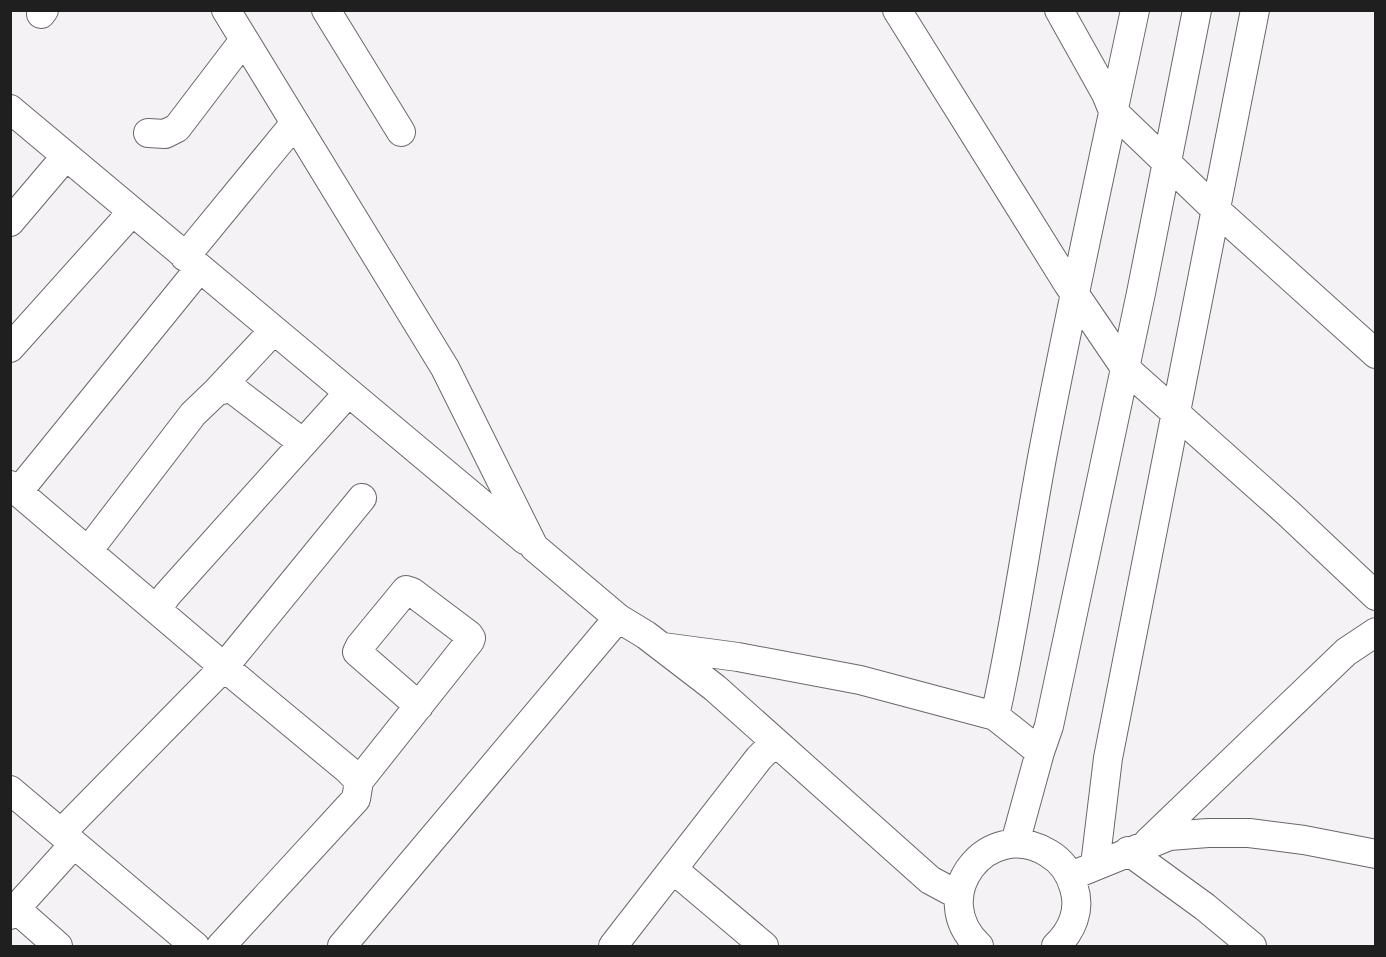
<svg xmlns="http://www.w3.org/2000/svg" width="1386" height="957" viewBox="0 0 1386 957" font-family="Signika,sans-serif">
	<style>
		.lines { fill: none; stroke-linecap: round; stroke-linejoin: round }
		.minor-casing { stroke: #6a676a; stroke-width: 30 }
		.minor { stroke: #fff; stroke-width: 28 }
	</style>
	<rect width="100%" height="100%" fill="#f5f2f5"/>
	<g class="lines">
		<defs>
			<path id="minor" d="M226,10L445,368L534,547L618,618L646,635L715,688L930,880L958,895
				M326,10L401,132
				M897,10L1068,284L1125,368L1289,514L1376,596
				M1059,10L1106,94L1113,111L1216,210L1376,354
				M41,14L44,10
				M10,109L525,540
				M148,133L165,134L177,128L244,40
				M10,222L66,156
				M185,257L295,123
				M10,348L132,212
				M217,391L273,331
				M10,485L224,667L347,769L359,781
				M18,492L199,269
				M88,551L193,414L217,391L231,388L303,443
				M157,610L167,595L348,393
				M663,647L738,657L860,680L995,716L1040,752
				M995,716C1015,627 1027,537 1044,447C1072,301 1104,156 1135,10
				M10,790L195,946
				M61,833L224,667L362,498
				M1148,842L1346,652L1376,632
				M1015,843L1040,752L1049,726L1141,293L1197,10
				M1128,851L1205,907L1252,946
				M1095,865L1108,758L1255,10
				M674,870L764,946
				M1071,876L1169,836L1208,833H1249L1304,840L1376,854
				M16,909L58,946
				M10,915L74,844
				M221,946L356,799L359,781L470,641L471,638L469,635L412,592L406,590L360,646L357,652L419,706
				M342,946L618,618
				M613,946L759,758L775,742
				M979,946C926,897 987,816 1048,853C1062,861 1070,873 1074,888C1081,910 1072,931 1056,946"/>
		</defs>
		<use href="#minor" class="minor-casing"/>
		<use href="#minor" class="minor"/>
	</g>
	<rect width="1386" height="957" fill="none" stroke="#201f20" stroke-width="24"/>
</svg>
